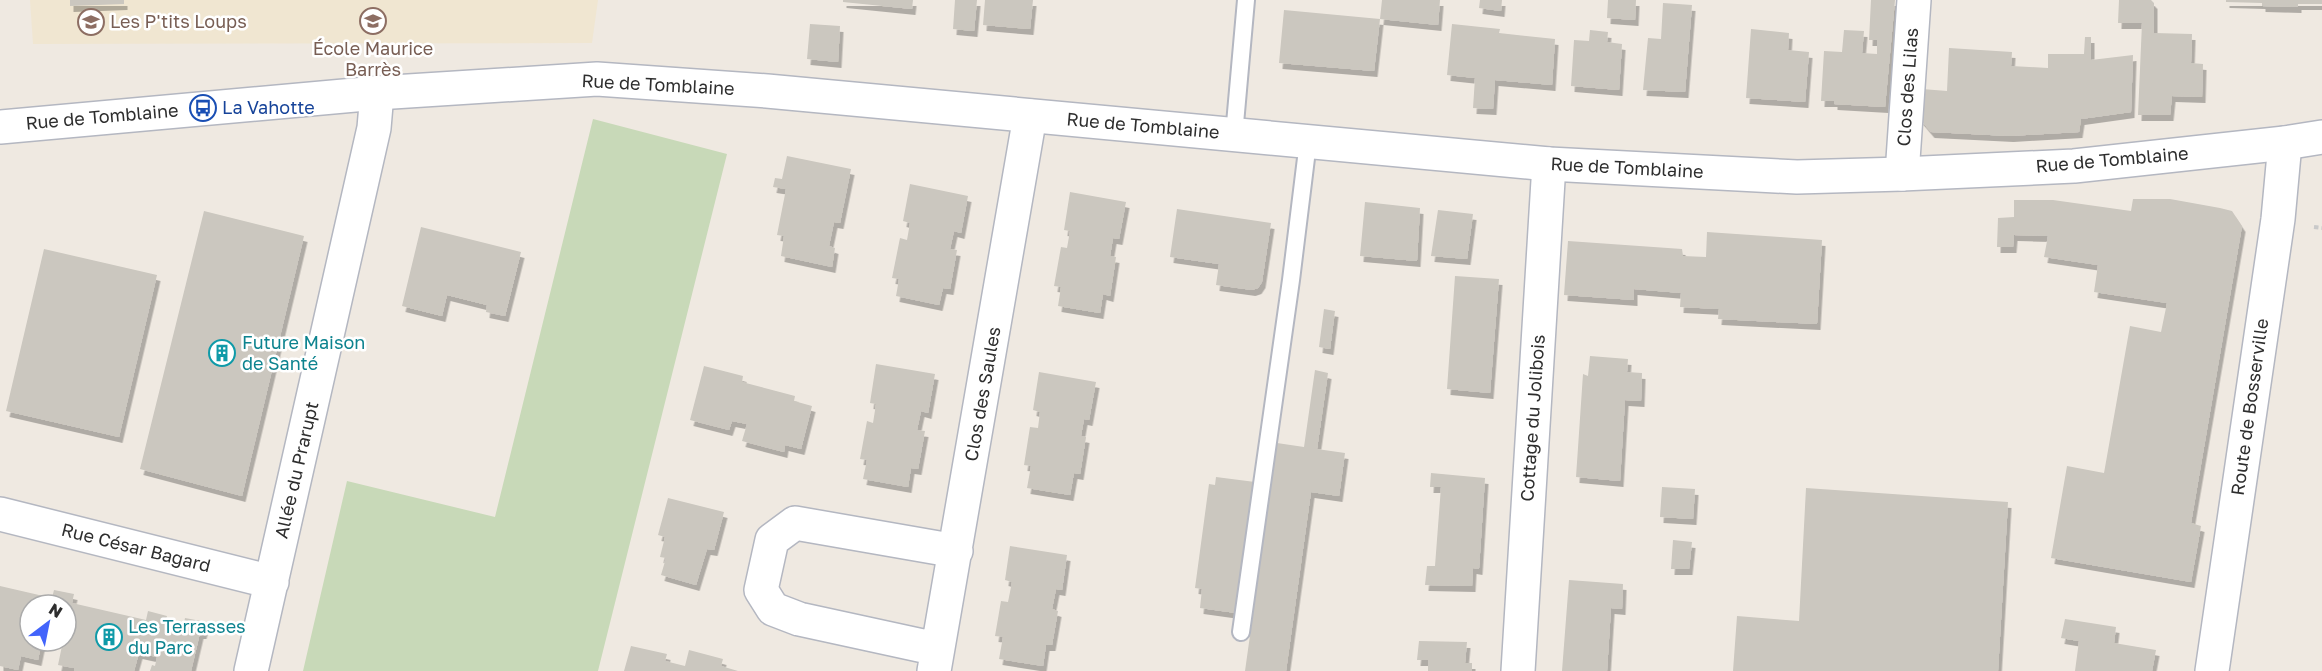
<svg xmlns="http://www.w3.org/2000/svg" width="2322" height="671" viewBox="0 0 2322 671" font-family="'Golos Text',sans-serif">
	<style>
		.education { fill: #f0e6d1 }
		.cemetery { fill: #c8d9b8 }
		.building { fill: #cbc7bf; filter: url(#shadow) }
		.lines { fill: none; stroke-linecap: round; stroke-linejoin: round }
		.lane-casing { stroke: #b4b7c1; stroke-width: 20 }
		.street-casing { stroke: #b4b7c1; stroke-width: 36 }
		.secondary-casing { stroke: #b4b7c1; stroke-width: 36 }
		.path { stroke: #c9c9c9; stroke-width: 4; stroke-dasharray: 4.5 3; stroke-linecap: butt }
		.lane { stroke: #fff; stroke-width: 16 }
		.street { stroke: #fff; stroke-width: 33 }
		.secondary { stroke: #fff; stroke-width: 33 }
		.labels { text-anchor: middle; stroke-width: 5; stroke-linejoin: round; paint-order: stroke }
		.education-label { font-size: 18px; fill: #785e54; stroke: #fff; text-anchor: start }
		.street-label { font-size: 18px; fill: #2e2e2e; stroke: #fff }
		.transit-label { font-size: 18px; fill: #164399; stroke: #fff; text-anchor: start }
		.culture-label { font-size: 18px; fill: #0d838f; stroke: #fff; text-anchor: start }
	</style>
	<defs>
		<filter id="shadow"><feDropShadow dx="3.5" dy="6" stdDeviation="0" flood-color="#0004"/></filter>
	</defs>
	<rect width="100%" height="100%" fill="#efe9e1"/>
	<path class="education" d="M30,0H598L592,43L33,44Z"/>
	<path class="cemetery" d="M593,119L727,154L598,671H303L347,481L495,517Z"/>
	<path class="building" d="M70,0H124V4L70,6Z
		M843,0H913L912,9L843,2Z
		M955,0H977L974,31L953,29Z
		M985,0H1033L1030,29L983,25Z
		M1382,0H1440L1438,25L1380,19L1374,71L1279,63L1284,10L1380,19Z
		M1480,0H1502L1501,11L1479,8Z
		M1608,0H1636L1635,20L1607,18Z
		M1871,0H1895L1885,107L1834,104V101H1821L1824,51L1842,52L1844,30L1864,31L1862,53L1877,54V40H1869Z
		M2119,0H2151L2154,3V33L2192,34L2191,63L2203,64L2202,97L2172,96L2170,115H2138L2142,23H2118Z
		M2226,0H2322V4H2298V7L2262,6V3L2226,2Z
		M1663,3L1692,5L1685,92L1643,90L1648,38L1661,39Z
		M810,24L840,26L838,62L807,59Z
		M1452,24L1500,29L1499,33L1555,39L1552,85L1495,80L1493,109L1473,108L1475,78L1447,75Z
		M1751,29L1789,33L1788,50L1809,52L1805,102L1746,98Z
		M1590,30L1608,32L1607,42L1622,44L1619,90L1571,86L1574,40L1589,41Z
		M2085,37H2091V60L2133,55L2131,112L2081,119L2079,132L2010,136L1931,132L1920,119L1922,89L1947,91L1949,48L2012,52L2011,66L2048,68V54H2084Z
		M787,156L851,169L840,223L834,222L829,246L835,248L832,267L781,256L784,236L777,235L786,189L773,187L775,178L782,179Z
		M910,184L968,196L961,233L954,231L950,249L957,250L950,289L943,288L939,305L896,296L899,279L892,278L900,238L907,240L910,223L903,221Z
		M1070,192L1126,202L1119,239L1113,238L1110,256L1116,257L1110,296L1103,294L1100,313L1058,306L1061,287L1054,286L1061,247L1067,248L1070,231L1064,230Z
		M2133,199H2170L2220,208L2232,211L2242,226L2191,523L2201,526L2191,582L2051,558L2067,466L2104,473L2130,326L2161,332L2167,303L2094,292L2098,265L2044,257L2048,236L2014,235L2013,247H1997L1998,218L2014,217V200H2053L2131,211Z
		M1365,202L1420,208L1417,261L1360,256Z
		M1177,209L1271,223L1262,282L1258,288L1252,290L1216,285L1219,264L1170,257Z
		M1438,210L1473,214L1467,259L1431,256Z
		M204,211L304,236L242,496L140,469Z
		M421,227L521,252L505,316L486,312L487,305L447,295L442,316L402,306Z
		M1707,232L1822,240L1817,324L1718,319L1719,309L1680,307L1681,293L1634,289V300L1564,295L1568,241L1682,249L1683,256L1706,257Z
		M44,249L157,275L119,437L6,411Z
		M1455,276L1499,279L1490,393L1447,389Z
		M1324,309L1335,311L1330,349L1319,347Z
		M1590,356L1628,359L1627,372L1642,373L1641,401L1625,400L1620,481L1576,477L1583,374L1588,376Z
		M876,364L935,374L928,413L921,411L917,430L925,431L918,469L911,468L908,487L863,479L867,460L860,459L867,421L873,423L876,404L870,403Z
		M704,366L743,376L742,382L795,396L794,401L812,406L801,449L785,445L784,452L742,441L747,424L732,421L729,430L690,420Z
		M1315,370L1328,373L1317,449L1345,453L1339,496L1311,492L1286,671H1245L1277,443L1304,447Z
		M1039,372L1096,382L1089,420L1084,419L1081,436L1086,437L1080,474L1074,473L1070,495L1027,488L1031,466L1024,465L1030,427L1038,428L1040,412L1033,410Z
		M1431,473L1485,478L1479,569L1473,568L1472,586L1425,585L1427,566H1435L1441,487H1430Z
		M1216,477L1255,482L1236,613L1200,608L1202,589L1195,588L1209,484L1215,485Z
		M1662,487L1695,489L1693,519L1660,517Z
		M1806,488L2008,502L1998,671H1733L1737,616L1799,621Z
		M668,498L724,512L714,550L707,549L696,585L661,575L666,558L660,557L665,537L658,535Z
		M1673,540L1692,542L1689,569H1671Z
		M1010,546L1067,555L1062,590L1056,589L1052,609L1058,611L1052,645H1046L1043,666L999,659L1003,637L995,636L1001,601L1008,602L1012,582L1005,580Z
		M1569,580L1623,584L1622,609L1611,608L1607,671H1562Z
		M0,586L52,598L54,590L74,594L72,603L146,620L148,611L167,616L165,624L183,629L185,618L206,622L203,633H200L191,671H150L152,665L155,666L157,657L139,653L134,671H74V668L58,665L63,641H66V605H30V641H42L38,660L21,656L18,670L0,666Z
		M2065,619L2116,627L2114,643L2156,650L2152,671H2075L2079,641L2061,638Z
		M1419,641L1467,642L1465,663H1472V671H1428V660H1417Z
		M631,646L667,654L665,661L685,666L689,650L723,659L721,666L738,671H624Z"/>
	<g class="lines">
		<defs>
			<path id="lane" d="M1234,135L1246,0
				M1241,632L1291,280L1308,142"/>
			<path id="street" d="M1902,174L1914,0
				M0,514L272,582
				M937,649L799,619L773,609L761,590L772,540L795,523L956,551
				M251,671L374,128L377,93
				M934,671L1030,116
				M1518,671L1549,164
				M2212,671L2278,219L2285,143"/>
			<path id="secondary" d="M0,127L377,93L597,79L767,91L1549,164L1797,177L1902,174L2074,166L2285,143L2322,137"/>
		</defs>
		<use href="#lane" class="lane-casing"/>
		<use href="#street" class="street-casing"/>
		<use href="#secondary" class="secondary-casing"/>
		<path class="path" d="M2314,227L2322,228"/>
		<use href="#lane" class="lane"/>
		<use href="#street" class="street"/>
		<use href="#secondary" class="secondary"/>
	</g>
	<defs>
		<symbol id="school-ring" viewBox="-11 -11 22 22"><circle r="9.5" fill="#fff" stroke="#8d6e63" stroke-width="1.5"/><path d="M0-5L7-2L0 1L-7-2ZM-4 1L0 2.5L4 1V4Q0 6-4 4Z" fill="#8d6e63"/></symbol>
		<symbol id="bus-ring" viewBox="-11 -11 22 22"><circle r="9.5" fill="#fff" stroke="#1a4fb4" stroke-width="1.5"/><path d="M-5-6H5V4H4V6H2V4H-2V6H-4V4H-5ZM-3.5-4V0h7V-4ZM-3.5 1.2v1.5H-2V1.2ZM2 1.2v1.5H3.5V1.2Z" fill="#1a4fb4"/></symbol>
		<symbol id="building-ring" viewBox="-11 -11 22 22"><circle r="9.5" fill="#fff" stroke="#0f9aa8" stroke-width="1.5"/><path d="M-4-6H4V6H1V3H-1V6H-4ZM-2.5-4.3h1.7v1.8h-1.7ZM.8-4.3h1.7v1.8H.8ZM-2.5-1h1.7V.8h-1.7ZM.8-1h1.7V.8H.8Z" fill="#0f9aa8"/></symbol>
	</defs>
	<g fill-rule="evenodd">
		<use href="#school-ring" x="358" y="6" width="30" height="30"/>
		<use href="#school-ring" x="76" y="7" width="30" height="30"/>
		<use href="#bus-ring" x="188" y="93" width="30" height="30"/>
		<use href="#building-ring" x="207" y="338" width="30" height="30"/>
		<use href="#building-ring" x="94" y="622" width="30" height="30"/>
	</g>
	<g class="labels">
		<g class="education-label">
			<text x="110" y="28">Les P'tits Loups</text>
			<text x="373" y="55" text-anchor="middle">École Maurice<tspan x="373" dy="21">Barrès</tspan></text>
		</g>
		<g class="street-label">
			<text transform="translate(658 85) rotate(3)" y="6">Rue de Tomblaine</text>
			<text transform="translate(1908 87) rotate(-86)" y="6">Clos des Lilas</text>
			<text transform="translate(102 117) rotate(-5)" y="6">Rue de Tomblaine</text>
			<text transform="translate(1143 126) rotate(5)" y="6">Rue de Tomblaine</text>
			<text transform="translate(2112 160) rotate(-5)" y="6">Rue de Tomblaine</text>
			<text transform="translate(1627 168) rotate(3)" y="6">Rue de Tomblaine</text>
			<text transform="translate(983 394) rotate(-80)" y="6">Clos des Saules</text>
			<text transform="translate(2250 407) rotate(-82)" y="6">Route de Bosserville</text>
			<text transform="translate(1533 418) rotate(-86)" y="6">Cottage du Jolibois</text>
			<text transform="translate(297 470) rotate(-77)" y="6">Allée du Prarupt</text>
			<text transform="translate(136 548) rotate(14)" y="6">Rue César Bagard</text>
		</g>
		<g class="transit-label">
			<text x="222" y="114">La Vahotte</text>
		</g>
		<g class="culture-label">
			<text x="242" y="349">Future Maison<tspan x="242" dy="21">de Santé</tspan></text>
			<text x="128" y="633">Les Terrasses<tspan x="128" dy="21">du Parc</tspan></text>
		</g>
	</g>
	<g transform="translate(48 623) rotate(32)"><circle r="28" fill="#ffffff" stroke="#ababab" stroke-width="1.5"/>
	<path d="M0-4.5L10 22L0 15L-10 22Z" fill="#4264fb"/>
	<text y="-9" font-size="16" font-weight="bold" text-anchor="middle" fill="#2e2e2e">N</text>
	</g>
</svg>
